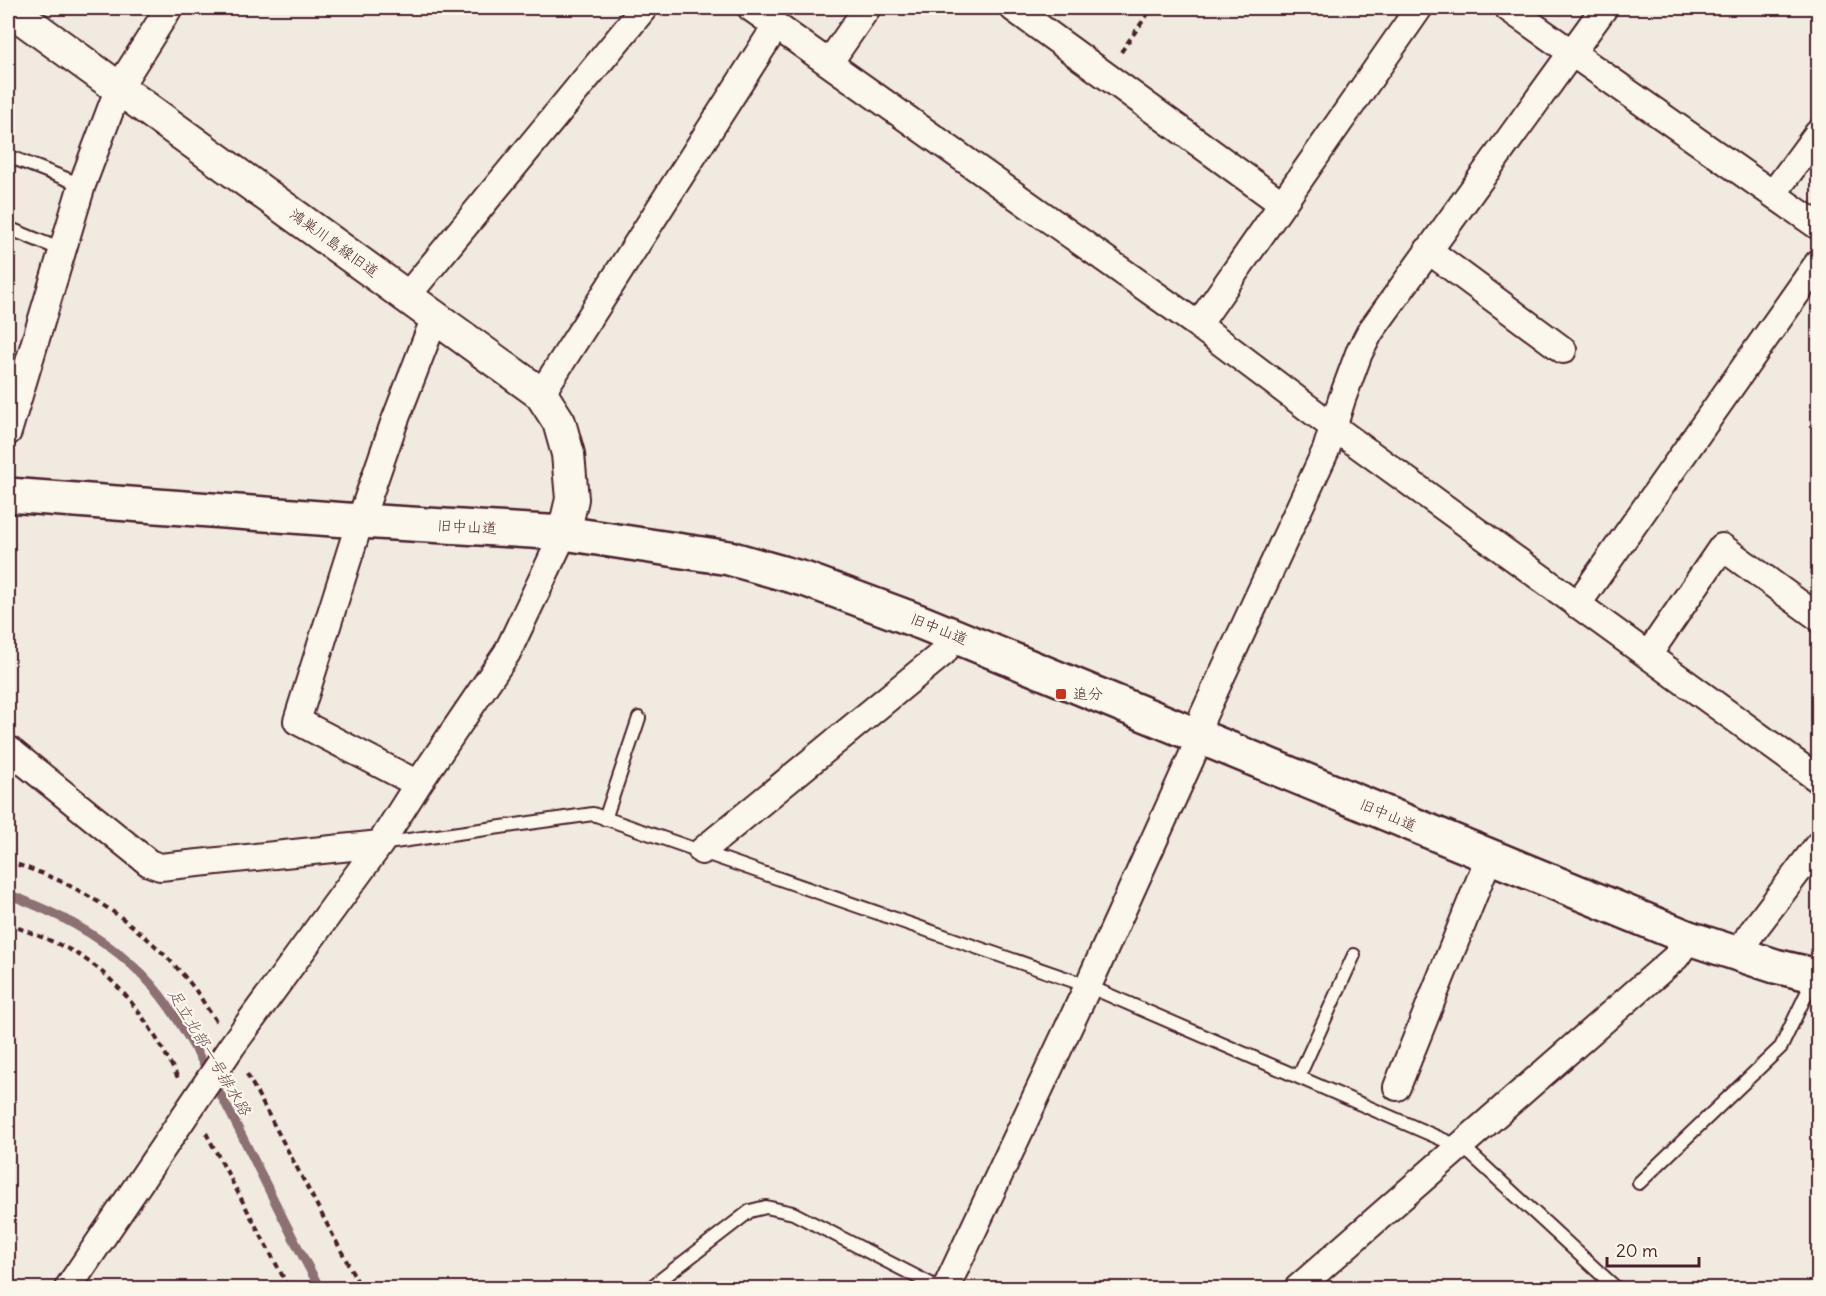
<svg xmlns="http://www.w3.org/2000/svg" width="1826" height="1296" viewBox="0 0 1826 1296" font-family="Delius,'Klee One',sans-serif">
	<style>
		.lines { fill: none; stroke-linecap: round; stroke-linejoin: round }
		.stream { stroke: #8c6f72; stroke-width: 9 }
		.service-casing { stroke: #4a1f2b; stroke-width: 16 }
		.minor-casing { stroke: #4a1f2b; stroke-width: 30 }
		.tertiary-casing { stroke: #4a1f2b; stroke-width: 36 }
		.secondary-casing { stroke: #4a1f2b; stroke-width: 38 }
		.path { stroke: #4a1f2b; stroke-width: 4; stroke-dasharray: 6 4.5; stroke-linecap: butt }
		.service { stroke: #fbf7ec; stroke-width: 12 }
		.minor { stroke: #fbf7ec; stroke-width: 26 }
		.tertiary { stroke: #fbf7ec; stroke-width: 32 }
		.secondary { stroke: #fbf7ec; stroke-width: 33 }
		.poi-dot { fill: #c8321e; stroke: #fbf7ec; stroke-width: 2 }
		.labels { text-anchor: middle; stroke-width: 4.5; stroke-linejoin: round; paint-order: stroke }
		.street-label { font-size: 15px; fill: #4a1f2b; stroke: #fbf7ec }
		.poi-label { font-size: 15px; fill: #4a1f2b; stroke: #fbf7ec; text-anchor: start }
		.water-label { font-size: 16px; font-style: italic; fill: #704e55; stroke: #fbf7ec }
	</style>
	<rect width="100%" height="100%" fill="#f0eae0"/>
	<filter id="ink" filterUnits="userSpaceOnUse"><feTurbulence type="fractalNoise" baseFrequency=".0167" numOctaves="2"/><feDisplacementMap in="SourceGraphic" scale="12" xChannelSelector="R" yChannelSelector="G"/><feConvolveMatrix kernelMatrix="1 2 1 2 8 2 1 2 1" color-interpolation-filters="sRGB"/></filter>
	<g filter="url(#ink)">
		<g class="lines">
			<path class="stream" d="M8,894C54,912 96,932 133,966C164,993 184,1030 205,1066C246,1138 279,1216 320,1288"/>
			<defs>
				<path id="service" d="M8,156L82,185
					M8,228L62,250
					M605,819L639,718
					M380,844L593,814L1088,986L1460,1147L1472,1155L1616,1288
					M1299,1076L1354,955
					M1639,1183L1781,1047L1815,976
					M650,1288L750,1211L766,1207L793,1213L929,1283L936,1288"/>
				<path id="minor" d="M751,8L1198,325L1332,426L1818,779
					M1013,8L1281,203
					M1508,8L1818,226
					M829,63L867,8
					M1773,194L1818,133
					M1428,250L1563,350
					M407,296L644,8
					M1198,325L1419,8
					M541,394L776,26
					M8,432L82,185L119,87L169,8
					M1577,605L1818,263
					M1648,655L1722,547L1818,617
					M8,749L149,863L160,867L380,844
					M418,784L297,721L360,521L394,423L435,317
					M702,851L943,653L955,636
					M1739,954L1749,936L1818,845
					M1397,1087L1489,857
					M68,1288L232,1046L380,844L418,784L507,653L564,533
					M946,1288L1088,986L1193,754L1203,716L1326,450L1342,399L1359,353L1370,332L1604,8
					M1298,1288L1676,957L1689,938"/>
				<path id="tertiary" d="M8,8L541,394L559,422L568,454L572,499L564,533"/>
				<path id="secondary" d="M8,495L360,521L564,533L729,558L807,580L923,623L1689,938L1775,966L1818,976"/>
			</defs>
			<use href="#service" class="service-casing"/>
			<use href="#minor" class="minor-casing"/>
			<use href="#tertiary" class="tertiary-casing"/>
			<use href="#secondary" class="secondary-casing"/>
			<path class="path" d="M1121,52L1152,8
				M8,861C29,869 52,876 72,887C118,911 157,943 190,983C200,995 207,1009 216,1021
				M8,924C29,932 51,940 72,951C122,979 153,1028 178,1078
				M247,1074L361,1288
				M206,1133L289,1288"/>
			<use href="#service" class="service"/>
			<use href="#minor" class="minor"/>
			<use href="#tertiary" class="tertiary"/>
			<use href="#secondary" class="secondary"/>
		</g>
	</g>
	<rect class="poi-dot" x="1055" y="688" width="12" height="12" rx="3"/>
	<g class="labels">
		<g class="street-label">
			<text transform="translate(334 243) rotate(36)" y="5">鴻巣川島線旧道</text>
			<text transform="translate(467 527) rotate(3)" y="5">旧中山道</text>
			<text transform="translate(939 629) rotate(22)" y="5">旧中山道</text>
			<text transform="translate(1388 815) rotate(23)" y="5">旧中山道</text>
		</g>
		<g class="poi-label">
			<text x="1073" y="699">追分</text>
		</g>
		<g class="water-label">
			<text transform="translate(210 1052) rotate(59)" y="6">足立北部一号排水路</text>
		</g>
	</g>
	<rect width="1826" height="1296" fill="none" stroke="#fbf7ec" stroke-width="30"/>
	<rect x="15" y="15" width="1796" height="1266" fill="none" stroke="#4a1f2b" stroke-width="2" filter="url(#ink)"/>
	<path d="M1607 1257v9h92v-9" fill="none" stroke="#4a1f2b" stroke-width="3"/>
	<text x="1616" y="1257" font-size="18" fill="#4a1f2b" stroke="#fbf7ec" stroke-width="4.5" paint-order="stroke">20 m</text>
</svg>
